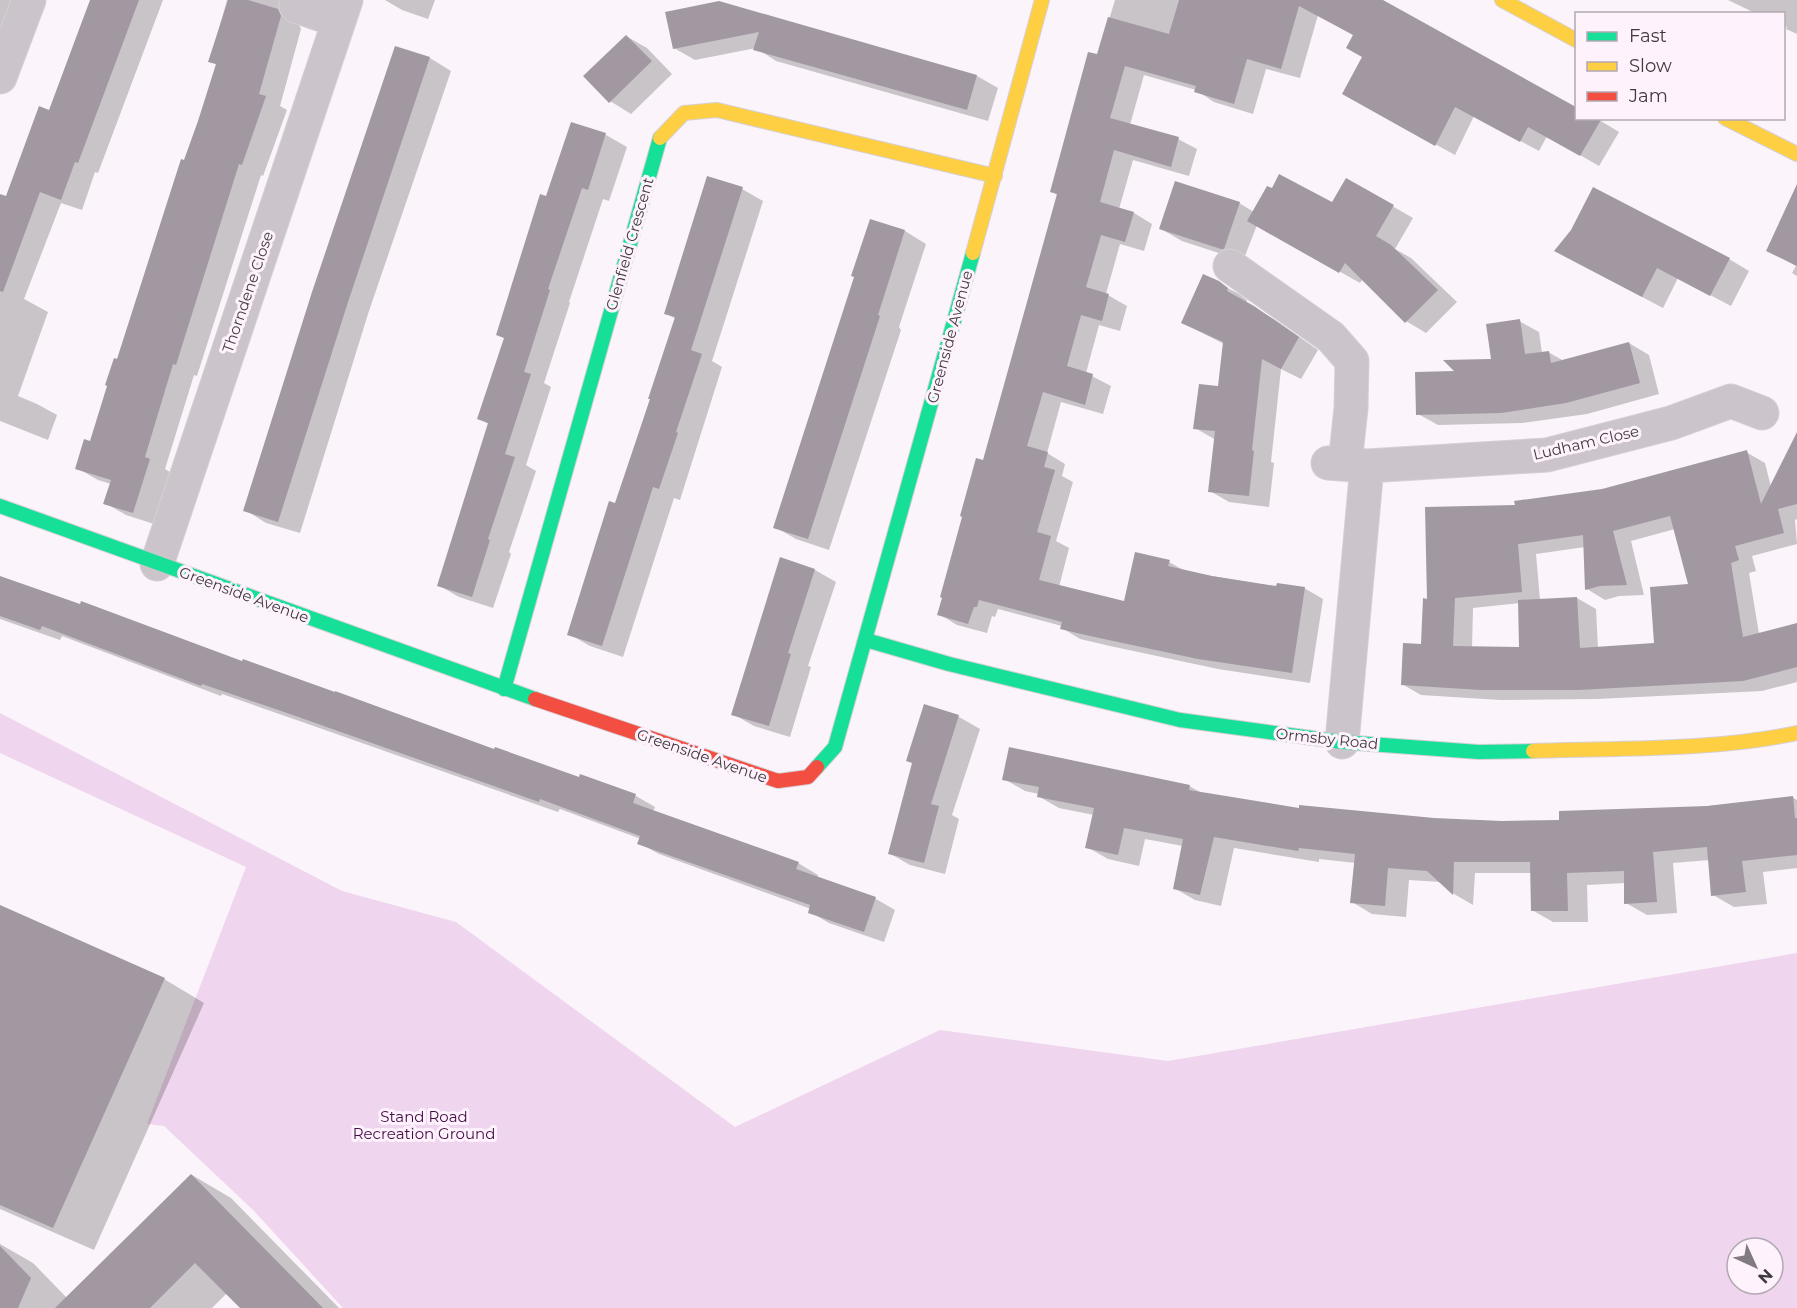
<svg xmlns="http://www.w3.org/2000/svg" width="1797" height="1308" viewBox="0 0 1797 1308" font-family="Montserrat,sans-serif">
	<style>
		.green { fill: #efd5ee; fill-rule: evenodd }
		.shadow { fill: #0003; fill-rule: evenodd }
		.building { fill: #a298a2; fill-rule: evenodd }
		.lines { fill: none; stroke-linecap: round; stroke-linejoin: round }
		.street-casing { stroke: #d5d0d5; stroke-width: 35 }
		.fast-casing { stroke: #d5d0d5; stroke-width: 16 }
		.slow-casing { stroke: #d5d0d5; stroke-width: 16 }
		.jam-casing { stroke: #d5d0d5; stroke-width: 16 }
		.street { stroke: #cbc4ca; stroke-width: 33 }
		.fast { stroke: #16e098; stroke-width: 14 }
		.slow { stroke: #ffcf43; stroke-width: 14 }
		.jam { stroke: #f24e42; stroke-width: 14 }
		.labels { text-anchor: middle; stroke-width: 6; stroke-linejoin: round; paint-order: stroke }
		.street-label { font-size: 15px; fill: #3f3a3f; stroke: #fef2fd }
		.park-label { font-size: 15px; fill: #450d45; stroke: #fef2fd }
	</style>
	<rect width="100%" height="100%" fill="#fbf5fb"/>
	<path class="green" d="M0,713L342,891L456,922L735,1127L940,1030L1168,1061L1797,953V1308H343L253,1210L164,1126L147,1124L246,867L0,753ZM1737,1248H1773V1284H1737Z"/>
	<path class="shadow" d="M0,0H17L0,44Z
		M92,0H163L98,173L95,172L82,210L61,203L24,299L48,312L18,396L37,404L57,415L48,440L0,421V196L7,198L50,111Z
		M227,0H308L298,22L301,29L280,106L287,110L263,176L261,175L197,376L194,375L165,469L170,472L154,524L126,515L105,503L111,484L98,480L77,468L91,442L217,65L210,61Z
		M385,0H435L428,19L402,10Z
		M1115,0H1380L1576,108V118H1596L1619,132L1599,166L1547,136L1539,151L1474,116L1455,155L1362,104L1364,57L1355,35L1318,15L1300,78L1266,69L1253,114L1214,102L1196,90L1144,75L1130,125L1178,139L1197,149L1189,176L1133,160L1119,209L1134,213L1152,224L1144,251L1120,244L1106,294L1127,306L1120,331L1099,325L1086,373L1111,386L1103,414L1061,402L1047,453L1065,464L1062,476L1073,482L1056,541L1069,548L1059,587L1125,603L1169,562L1187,572L1278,587L1304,588L1323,599L1310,683L1218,669L1110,646L1080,639L1062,628V626L998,609L995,617L992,616L987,633L957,625L939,614L984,462L1059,196L1051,191L1098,56Z
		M1728,0H1797V34L1786,29L1787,27L1784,26V14H1757Z
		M719,3L977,76L998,88L988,121L776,61L756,48L695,60L674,48Z
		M626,36L647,48L672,74L631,114L610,101Z
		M396,48L430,58L451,71L368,314L300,533L266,523L245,510Z
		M572,124L606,135L627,147L609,201L603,199L569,302L570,303L544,383L551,387L526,465L536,471L509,552L511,554L493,608L459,597L438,585L489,424L479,419Z
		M1347,180L1413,218L1395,249L1411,258L1457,302L1426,333L1406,321L1363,279L1360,283L1257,225L1243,261L1182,241L1161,229L1239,203L1254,212L1333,204Z
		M742,189L763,201L712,361L722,367L680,500L674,498L623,657L590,646L569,634L616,505L676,319L665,313Z
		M1797,220V276L1792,273L1796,266L1767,250Z
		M871,221L905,231L926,244L899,327L901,330L829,550L796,539L775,527L856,277Z
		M1729,259L1749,271L1731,306L1678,278L1663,308L1576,262Z
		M1218,283L1239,294L1247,300L1246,303L1274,319L1318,350L1301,379L1281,369L1271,462L1274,463L1269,507L1229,502L1210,491L1216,440L1195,428L1219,388L1224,344L1183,323Z
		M1519,321L1539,332L1542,353L1548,352L1564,361L1629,343L1649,355L1659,394L1587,414L1522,423L1438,425L1418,414L1458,372L1493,360Z
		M1746,452L1765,463L1771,487L1797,462V519L1795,520L1797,544L1752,556L1756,571L1749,573L1759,634L1797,624V682L1762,691L1597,699L1500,700L1421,695L1402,684L1423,645L1428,600L1516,506L1602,491ZM1675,529L1690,586L1655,644L1598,648L1596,609L1577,598L1540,600L1536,554L1585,547L1587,589L1605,600L1619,596L1644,595L1631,541ZM1520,603V649L1472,648L1473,608Z
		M781,559L815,570L836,582L808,666L811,667L790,737L754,726L733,714Z
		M0,577L495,751L580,779L581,776L636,796L655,807L653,812L798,863L818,875L817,878L876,899L895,910L884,942L829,923L810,912L811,909L659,854L639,843L641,839L560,809L558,812L308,724L222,694L221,696L62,636L60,640L0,619Z
		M925,706L959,717L980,729L952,815L959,819L945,874L910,865L889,853L914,764Z
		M1004,779L1189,786L1202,793L1300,810L1459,821L1561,822L1792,797L1797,800V868L1763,872L1767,904L1734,907L1713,895L1710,860L1673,863L1677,913L1647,915L1626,903V883L1587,885L1588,922H1553L1532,910V873H1475L1473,905L1454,894L1441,882L1409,880L1406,917L1372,914L1352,902L1356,863L1319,859V862L1234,848L1221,906L1195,900L1174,888L1183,846L1145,839L1139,866L1108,859L1087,847L1094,815L1059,808L1038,796L1039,794L1025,791Z
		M0,913L164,979L204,1003L94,1250L0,1209Z
		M192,1175L231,1198L339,1308H242L227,1293L212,1308H0V1244L33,1263L67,1298Z"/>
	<path class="building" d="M90,0H139L78,163L75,162L61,200L40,192L3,292L0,291V194L6,196L39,106L49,110Z
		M228,0H248L278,9L281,16L259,94L266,96L242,165L239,164L176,365L173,364L145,457L150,459L133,513L103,504L111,480L75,469L84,439L90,441L107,386L105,385L114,358L117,359L181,159L184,160L198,121L216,64L208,62Z
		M1179,0H1383L1576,107V118H1602L1580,156L1528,127L1520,142L1455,107L1435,146L1342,94L1362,57L1346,48L1353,35L1299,6L1281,69L1247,59L1234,104L1194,92L1196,86L1125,66L1110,118L1179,137L1171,167L1114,150L1100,202L1134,212L1125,242L1101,235L1086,287L1109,294L1102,321L1081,315L1067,366L1093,374L1085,405L1043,392L1027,446L1048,452L1044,467L1055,470L1037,532L1051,536L1039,580L1124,601L1135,552L1170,560L1168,566L1212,576L1276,586L1277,583L1305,587L1292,673L1198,659L1090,636L1060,629L1062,622L979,600L977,607H974L968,624L937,615L942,598L940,597L962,517L960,516L976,458L983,460L1057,194L1050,192L1088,52L1097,54L1108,17L1169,34Z
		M719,1L977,75L967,110L753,50L759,32L673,49L665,12Z
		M626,35L652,61L609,103L583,76Z
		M395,46L430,57L348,302L278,522L243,511L312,292Z
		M571,122L606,133L588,190L582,188L548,289L550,290L524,372L531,374L505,454L515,457L488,539L490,540L472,597L437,586L488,423L477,419L504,338L496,335L540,194L546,196Z
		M1279,174L1332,202L1346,178L1394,205L1376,236L1391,245L1438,290L1405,323L1345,263L1339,273L1247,221L1267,186L1272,188Z
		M707,176L743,187L691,350L702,354L676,432L678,433L659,489L653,487L602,646L567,635L609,501L615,503L650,399H648L675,317L664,314Z
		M1175,181L1240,202L1224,249H1221L1159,229Z
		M1797,184V266L1766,251Z
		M1593,187L1730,258L1710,296L1657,268L1642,297L1554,251L1571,230Z
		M870,219L905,230L878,315L880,316L808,539L773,528L854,277L851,276Z
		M1203,274L1219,281L1228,288L1227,291L1254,306L1299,337L1281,369L1262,359L1252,450L1254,451L1249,496L1208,492L1215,431L1193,429L1199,384L1218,386L1223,342L1181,323Z
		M1520,319L1525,354L1549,351L1551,363L1629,342L1640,383L1566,403L1501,413L1416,415L1415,372L1454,371L1443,360L1491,359L1486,324Z
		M1797,432V504L1778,509L1784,533L1735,546L1739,560L1731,563L1743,637L1797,623V667L1743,681L1578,690H1481L1401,685L1403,643L1421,644L1423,598L1427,599L1425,507L1515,505L1514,501L1602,489L1747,450L1761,504ZM1670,516L1688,584L1650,587L1654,643L1580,648L1577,597L1518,600L1519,647L1453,646L1455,598L1522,592L1518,544L1583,535L1585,590L1600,586L1627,585L1613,531Z
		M780,557L815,569L788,653L791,654L769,726L731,715Z
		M0,576L80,604L81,601L242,661L243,659L335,692V691L494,749L495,747L579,777L580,774L636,794L633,803L799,862L796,869L876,897L864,932L808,913L810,905L637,844L640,836L540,799L539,802L287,713L202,684L201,686L42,626L40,630L0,616Z
		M924,704L959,715L931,804L939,806L924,863L888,854L912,763L906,761Z
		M1009,747L1190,785L1189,790L1299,808V805L1434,818L1502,821L1559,820V811L1707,806L1793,796L1795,818H1797V855L1742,861L1746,892L1711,896L1707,847L1653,852L1657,902L1624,904V871L1567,873L1568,911H1531L1530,862H1454L1453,895L1427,871L1388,868L1385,906L1350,903L1355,854L1299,848L1298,851L1214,837L1200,895L1173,889L1183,839L1124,828L1118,855L1085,848L1094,808L1037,797L1039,787L1002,780Z
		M0,905L165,978L53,1228L0,1205Z
		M191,1174L323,1308H240L195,1263L150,1308H55Z
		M0,1246L31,1278L18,1308H0Z"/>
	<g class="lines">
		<defs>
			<path id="street" d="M296,6L339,21
				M0,77L29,0
				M1230,266L1331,337L1352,361L1351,408L1345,464
				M1328,463L1367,466L1547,455L1671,423L1731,401L1762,413
				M157,564L346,0
				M1342,742L1367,466"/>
			<path id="fast" d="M0,506L535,699
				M866,640L949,664L1180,720L1342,742L1479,752L1533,751
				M504,689L660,138
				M817,767L835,747L973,253"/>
			<path id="slow" d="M1502,0L1576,40
				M1725,118L1797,154
				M660,138L684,113L717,110L995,176
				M973,253L1042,0
				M1533,751C1620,748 1711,751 1797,733"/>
			<path id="jam" d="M535,699L778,781L808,777L817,767"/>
		</defs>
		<use href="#street" class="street-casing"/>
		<use href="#fast" class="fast-casing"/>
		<use href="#slow" class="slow-casing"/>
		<use href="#jam" class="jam-casing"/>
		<use href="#street" class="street"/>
		<use href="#fast" class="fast"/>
		<use href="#slow" class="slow"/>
		<use href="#jam" class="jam"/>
	</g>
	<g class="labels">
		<g class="street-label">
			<text transform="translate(630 244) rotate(-74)" y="5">Glenfield Crescent</text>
			<text transform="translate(248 292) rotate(-71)" y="5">Thorndene Close</text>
			<text transform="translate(950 337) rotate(-75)" y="5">Greenside Avenue</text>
			<text transform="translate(1586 443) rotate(-13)" y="5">Ludham Close</text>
			<text transform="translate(244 595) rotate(20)" y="5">Greenside Avenue</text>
			<text transform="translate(1327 739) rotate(6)" y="5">Ormsby Road</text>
			<text transform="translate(702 756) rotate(19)" y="5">Greenside Avenue</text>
		</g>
		<g class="park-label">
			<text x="424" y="1122">Stand Road<tspan x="424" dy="17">Recreation Ground</tspan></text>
		</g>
	</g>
	<rect x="1575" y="12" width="210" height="108" fill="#fef2fd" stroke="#b2a8b1" stroke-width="1.5"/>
	<rect x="1587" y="32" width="30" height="9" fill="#16e098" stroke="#b2a8b1" stroke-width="1.5"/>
	<text x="1629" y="42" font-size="18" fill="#3f3a3f">Fast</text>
	<rect x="1587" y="62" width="30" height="9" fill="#ffcf43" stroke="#b2a8b1" stroke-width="1.5"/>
	<text x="1629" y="72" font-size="18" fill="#3f3a3f">Slow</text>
	<rect x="1587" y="92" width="30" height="9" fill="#f24e42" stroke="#b2a8b1" stroke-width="1.5"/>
	<text x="1629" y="102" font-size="18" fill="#3f3a3f">Jam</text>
	<g transform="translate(1755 1266) rotate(135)"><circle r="28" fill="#fef2fd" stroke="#b2a8b1" stroke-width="1.5"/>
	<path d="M0-4.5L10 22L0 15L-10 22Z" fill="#817b81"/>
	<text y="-9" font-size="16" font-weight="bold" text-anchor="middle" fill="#3f3a3f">N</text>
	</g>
</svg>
